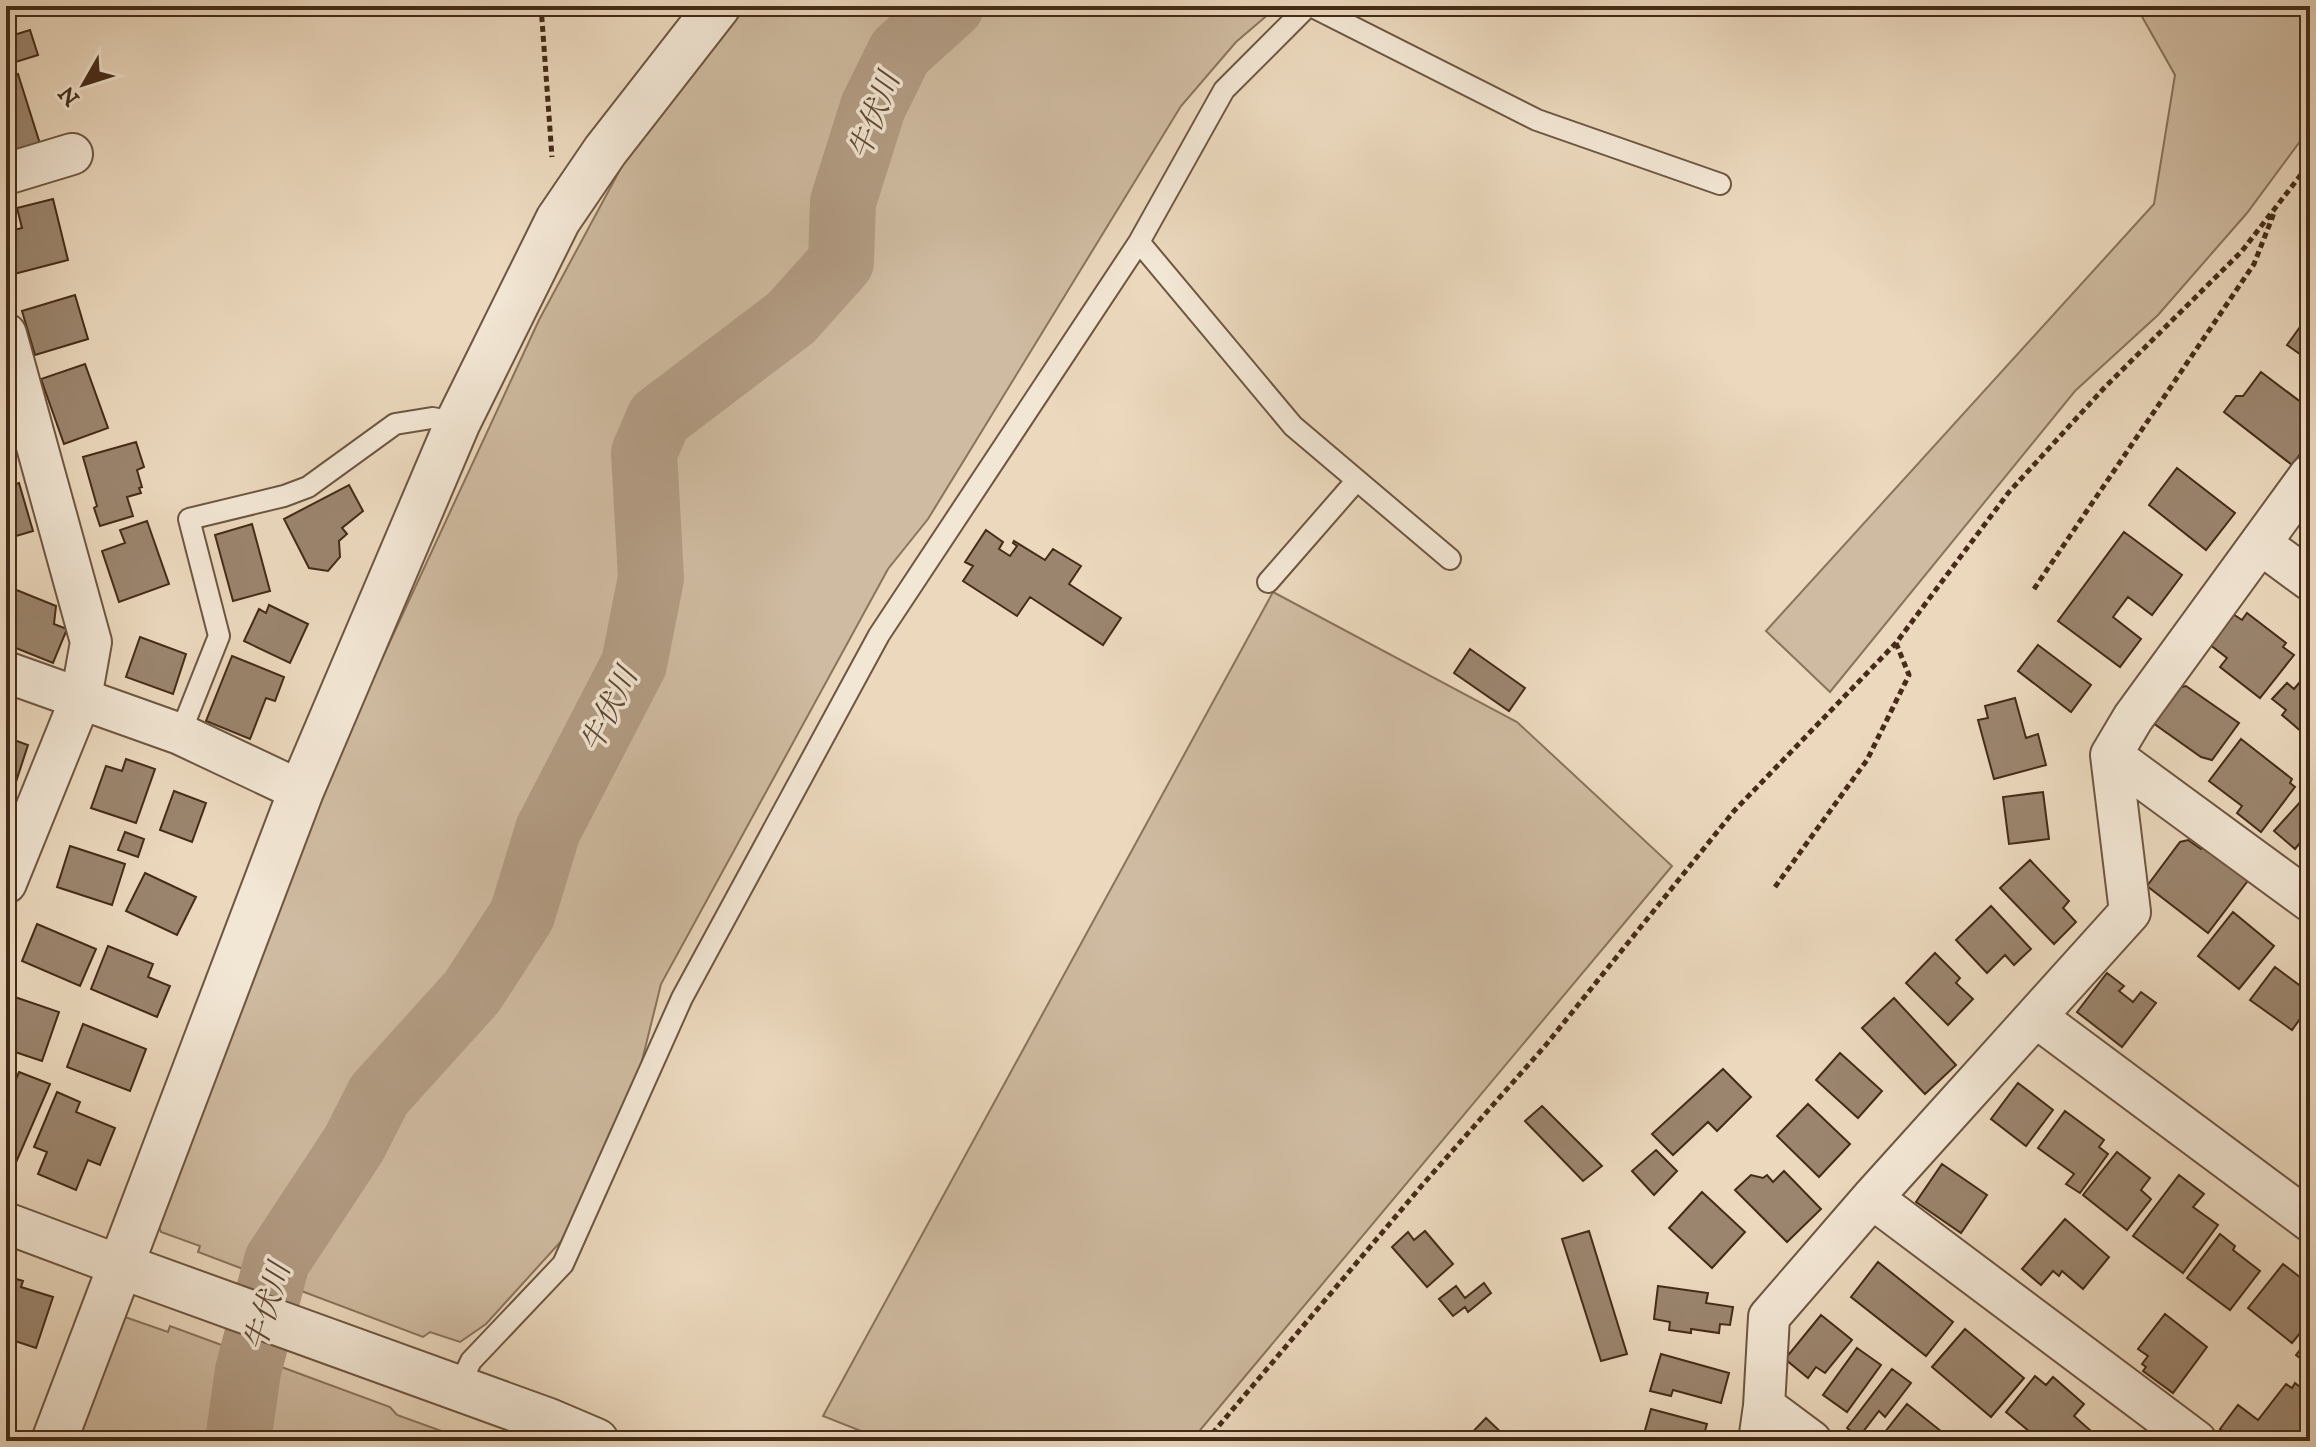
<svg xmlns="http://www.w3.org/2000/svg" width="2316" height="1447" viewBox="0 0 2316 1447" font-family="'IM FELL DW Pica','Noto Serif JP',serif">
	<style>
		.green { fill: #cfbba1; stroke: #8a735c; stroke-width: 2 }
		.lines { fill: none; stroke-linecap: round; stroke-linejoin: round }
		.river { stroke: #b39d85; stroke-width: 66 }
		.building { fill: #9b856e; stroke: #452b18; stroke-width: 2 }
		.service-casing { stroke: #6e5641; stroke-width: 24 }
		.minor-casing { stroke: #6e5641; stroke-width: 44 }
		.tertiary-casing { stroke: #6e5641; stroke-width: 48 }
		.path { stroke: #452b18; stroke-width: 5; stroke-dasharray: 6 4; stroke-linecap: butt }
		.service { stroke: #f2e6d4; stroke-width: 20 }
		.minor { stroke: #f2e6d4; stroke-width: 40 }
		.tertiary { stroke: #f2e6d4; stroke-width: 44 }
		.labels { text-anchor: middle; stroke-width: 7; stroke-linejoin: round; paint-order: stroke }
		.water-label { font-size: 30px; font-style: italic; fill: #604833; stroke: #f2e6d4 }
	</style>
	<rect width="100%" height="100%" fill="#ebd8bd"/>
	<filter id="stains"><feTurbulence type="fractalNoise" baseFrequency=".0025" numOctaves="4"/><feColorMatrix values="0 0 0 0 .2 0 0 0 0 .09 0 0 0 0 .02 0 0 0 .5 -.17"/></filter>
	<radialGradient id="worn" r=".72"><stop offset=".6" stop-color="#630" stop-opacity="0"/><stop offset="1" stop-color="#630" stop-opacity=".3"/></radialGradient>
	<path class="green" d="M741,6H1273L1270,13L1236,42L1181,106L928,519L888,569L661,984L630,1109L584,1216L486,1324L460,1342L430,1332L423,1337L198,1252L200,1246L161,1232L158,1225L343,743L539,320L629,153Z
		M2136,6H2310V128L2247,213L2158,315L2075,391L1830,692L1766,631L2154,204L2175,75Z
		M1273,592L1517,722L1672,866L1191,1441H886L823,1416Z
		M122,1316L168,1332L170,1326L390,1407L397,1415L469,1441H79Z"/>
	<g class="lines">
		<path class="river" d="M238,1441L248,1371L277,1261L354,1144L379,1095L472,992L522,915L548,830L634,664L651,578L644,453L659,418L791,318L841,262L843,202L873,107L900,52L951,6"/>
	</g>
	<path class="building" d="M6,11L14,35L30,30L38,55L6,65Z
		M18,74L41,147L6,157V78Z
		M53,199L68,260L14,274L6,245V232L22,228L17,208Z
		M75,295L88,339L35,355L22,311Z
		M2310,313V361L2287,345Z
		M85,364L108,428L64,444L41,379Z
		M2261,372L2310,409V427L2306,433L2310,436V441L2292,465L2224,412L2236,396H2243Z
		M136,442L144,467L137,470L142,487L139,488L141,493L127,497L133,516L100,526L94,508L97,506L83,457Z
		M2177,468L2235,513L2206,550L2149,505Z
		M19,483L33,531L6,539V487Z
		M349,485L363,511L342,528L347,534L339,541L340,557L328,571L309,568L284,519Z
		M2310,518V535L2302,528Z
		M147,521L169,584L119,602L102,551L125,543L120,530Z
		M252,524L270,591L233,601L215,535Z
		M986,530L1003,542L999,549L1010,556L1017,546L1013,543L1014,541L1045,560L1053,549L1081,566L1069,584L1121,618L1103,645L1030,597L1017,616L963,581L973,566L965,562Z
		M2124,532L2182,575L2152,615L2128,597L2113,617L2141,639L2120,667L2058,621Z
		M14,589L56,606L54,624L67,629L53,663L6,644V610Z
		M269,605L308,624L290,663L244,641L259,609L266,613Z
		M2247,613L2286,643L2283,647L2294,655L2260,698L2220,667L2227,658L2209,644L2233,614L2242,620Z
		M140,637L186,654L173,694L126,677Z
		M2038,645L2091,685L2071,712L2018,671Z
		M1470,649L1525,688L1509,711L1454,673Z
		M232,656L284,677L275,701L266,698L250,739L206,721Z
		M2305,676L2310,680V739L2282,715L2286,710L2272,699L2287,683L2294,689Z
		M2186,686L2239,723L2212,760L2201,757L2153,723L2178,688Z
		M2015,698L2026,738L2038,734L2046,765L1994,779L1978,720L1988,718L1985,706Z
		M6,737L28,745L13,791L6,789Z
		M2241,739L2292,779L2290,783L2295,787L2261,832L2237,813L2242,806L2209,781Z
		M126,759L155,769L136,823L91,808L106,766L122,771Z
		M174,791L206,803L192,842L160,830Z
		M2310,791V843L2304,838L2295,849L2274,831Z
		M2043,792L2049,839L2009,844L2003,797Z
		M125,832L144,839L138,857L118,850Z
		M2188,840L2201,849L2206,843L2250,878L2208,933L2147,886L2180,842Z
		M70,846L125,864L112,905L57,887Z
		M2030,860L2069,901L2063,908L2076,922L2054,944L2000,888Z
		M145,873L196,897L177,935L126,911Z
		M1991,906L2031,949L2014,965L2005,955L1987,973L1956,940Z
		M2233,912L2274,946L2239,989L2198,956Z
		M37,924L96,949L80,986L22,961Z
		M108,946L153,964L148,977L170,986L157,1017L91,989Z
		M1935,953L1960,978L1956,983L1973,999L1948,1025L1906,983Z
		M2275,967L2310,993V1005L2292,1030L2250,1000Z
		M2107,973L2124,986L2119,991L2133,1002L2141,992L2156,1003L2122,1047L2077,1012Z
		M6,994L59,1012L42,1061L6,1049Z
		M1894,998L1956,1065L1925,1094L1862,1028Z
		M83,1024L146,1049L130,1091L67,1067Z
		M2310,1026V1045L2301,1037Z
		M1840,1053L1882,1091L1858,1118L1816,1080Z
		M1723,1069L1751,1097L1717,1131L1708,1122L1673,1155L1652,1134Z
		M19,1072L50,1084L8,1181L6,1180V1104Z
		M2018,1083L2053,1110L2026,1146L1991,1119Z
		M57,1092L80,1102L76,1112L115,1128L100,1165L88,1160L76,1190L38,1174L47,1152L34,1147Z
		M1808,1104L1850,1144L1819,1177L1777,1136Z
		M1542,1106L1602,1166L1583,1181L1525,1121Z
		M2065,1111L2104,1140L2099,1147L2108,1154L2080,1193L2066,1184L2074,1174L2038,1148Z
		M1656,1150L1677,1171L1654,1195L1632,1171Z
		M2117,1152L2150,1178L2141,1190L2151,1199L2127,1230L2083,1195Z
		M1942,1164L1987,1195L1961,1233L1916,1202Z
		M1784,1171L1821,1209L1787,1242L1735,1190L1751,1175L1763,1178L1767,1175L1773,1182Z
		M2179,1175L2204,1194L2193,1207L2218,1225L2183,1273L2133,1236Z
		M1702,1192L1745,1232L1712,1268L1669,1228Z
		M2065,1219L2109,1257L2083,1289L2062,1271L2059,1276L2053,1271L2041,1285L2022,1269Z
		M1425,1231L1453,1264L1427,1287L1392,1247L1408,1232L1414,1240Z
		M1589,1231L1627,1354L1601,1361L1562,1239Z
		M2220,1234L2235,1246L2233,1250L2260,1271L2230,1310L2187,1278Z
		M1878,1262L1953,1322L1926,1356L1851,1297Z
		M2283,1264L2310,1285V1321L2292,1343L2248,1308Z
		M6,1276L23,1281L21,1287L53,1297L36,1348L6,1338Z
		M1484,1283L1491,1293L1468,1312L1465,1307L1453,1316L1439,1299L1456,1286L1465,1298Z
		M1658,1286L1708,1293L1706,1303L1733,1307L1730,1325L1720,1324L1719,1333L1691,1329V1333L1669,1330L1670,1322L1654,1319Z
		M2165,1314L2207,1347L2173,1393L2143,1371L2146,1367L2142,1364L2148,1356L2138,1349Z
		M1821,1315L1852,1340L1825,1373L1816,1367L1808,1378L1785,1359Z
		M1965,1329L2024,1378L1991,1417L1932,1367Z
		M2310,1337V1366L2296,1355Z
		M1857,1348L1881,1365L1847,1412L1823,1395Z
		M1661,1354L1729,1373L1721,1403L1673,1390L1671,1396L1650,1391Z
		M1892,1369L1911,1383L1885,1417L1879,1411L1859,1437L1847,1428Z
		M2035,1376L2046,1385L2053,1377L2084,1404L2074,1416L2091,1431L2083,1441H2041L2006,1412Z
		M2295,1383L2310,1395V1433L2304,1441H2236L2220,1429L2238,1405L2258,1420L2286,1384L2292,1388Z
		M1907,1404L1952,1440L1951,1441H1886L1881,1437Z
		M1651,1409L1707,1424L1702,1441H1642Z
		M1486,1418L1510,1441H1464Z"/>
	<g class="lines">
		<defs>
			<path id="service" d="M1311,6L1537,120L1720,184
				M1139,242L1293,426L1450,559
				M1268,582L1357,480
				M180,734L219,636L189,519L284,496L308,487L395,424L432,418L458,422
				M458,1388L471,1361L563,1264L682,998L879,635L1139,242L1224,90L1308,6"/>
			<path id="minor" d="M6,174L72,154
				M6,334L91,642L81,698L6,883
				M2261,544L2310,580
				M6,672L180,734L301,791
				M2111,755L2310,901
				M2036,1017L2310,1221
				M1872,1198L2196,1441
				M6,1223L121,1266
				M1764,1406L1811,1441
				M1759,1441L1764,1406L1769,1317L1872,1198L2130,912L2111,755L2133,718L2310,475"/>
			<path id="tertiary" d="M121,1266L549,1421L596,1441
				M54,1441L301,791L458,422L558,220L605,151L718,6"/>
		</defs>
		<use href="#service" class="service-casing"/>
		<use href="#minor" class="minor-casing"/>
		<use href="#tertiary" class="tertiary-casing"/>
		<path class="path" d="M541,6L552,157
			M2034,589L2254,264L2274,213
			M1775,887L1867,760L1909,675L1896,643
			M1206,1441L1424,1183L1545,1046L1734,811L1896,643L2009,492L2105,387L2242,251L2310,163"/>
		<use href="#service" class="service"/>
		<use href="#minor" class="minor"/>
		<use href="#tertiary" class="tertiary"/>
	</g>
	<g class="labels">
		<g class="water-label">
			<text transform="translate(874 116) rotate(-69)" y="10">牛伏川</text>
			<text transform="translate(609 710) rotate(-64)" y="10">牛伏川</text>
			<text transform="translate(267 1307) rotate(-73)" y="10">牛伏川</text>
		</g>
	</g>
	<rect width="2316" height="1447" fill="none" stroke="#ebd8bd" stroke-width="32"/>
	<rect x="8" y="8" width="2300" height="1431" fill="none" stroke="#452b18" stroke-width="4"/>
	<rect x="16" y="16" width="2284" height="1415" fill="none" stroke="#452b18" stroke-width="2"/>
	<g transform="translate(84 84) rotate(231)" stroke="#f2e6d4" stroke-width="6" paint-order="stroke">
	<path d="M0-6L14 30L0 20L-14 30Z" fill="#452b18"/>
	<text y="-12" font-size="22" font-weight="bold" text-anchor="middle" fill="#452b18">N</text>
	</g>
	<rect width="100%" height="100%" filter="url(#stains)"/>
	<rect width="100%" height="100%" fill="url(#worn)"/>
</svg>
